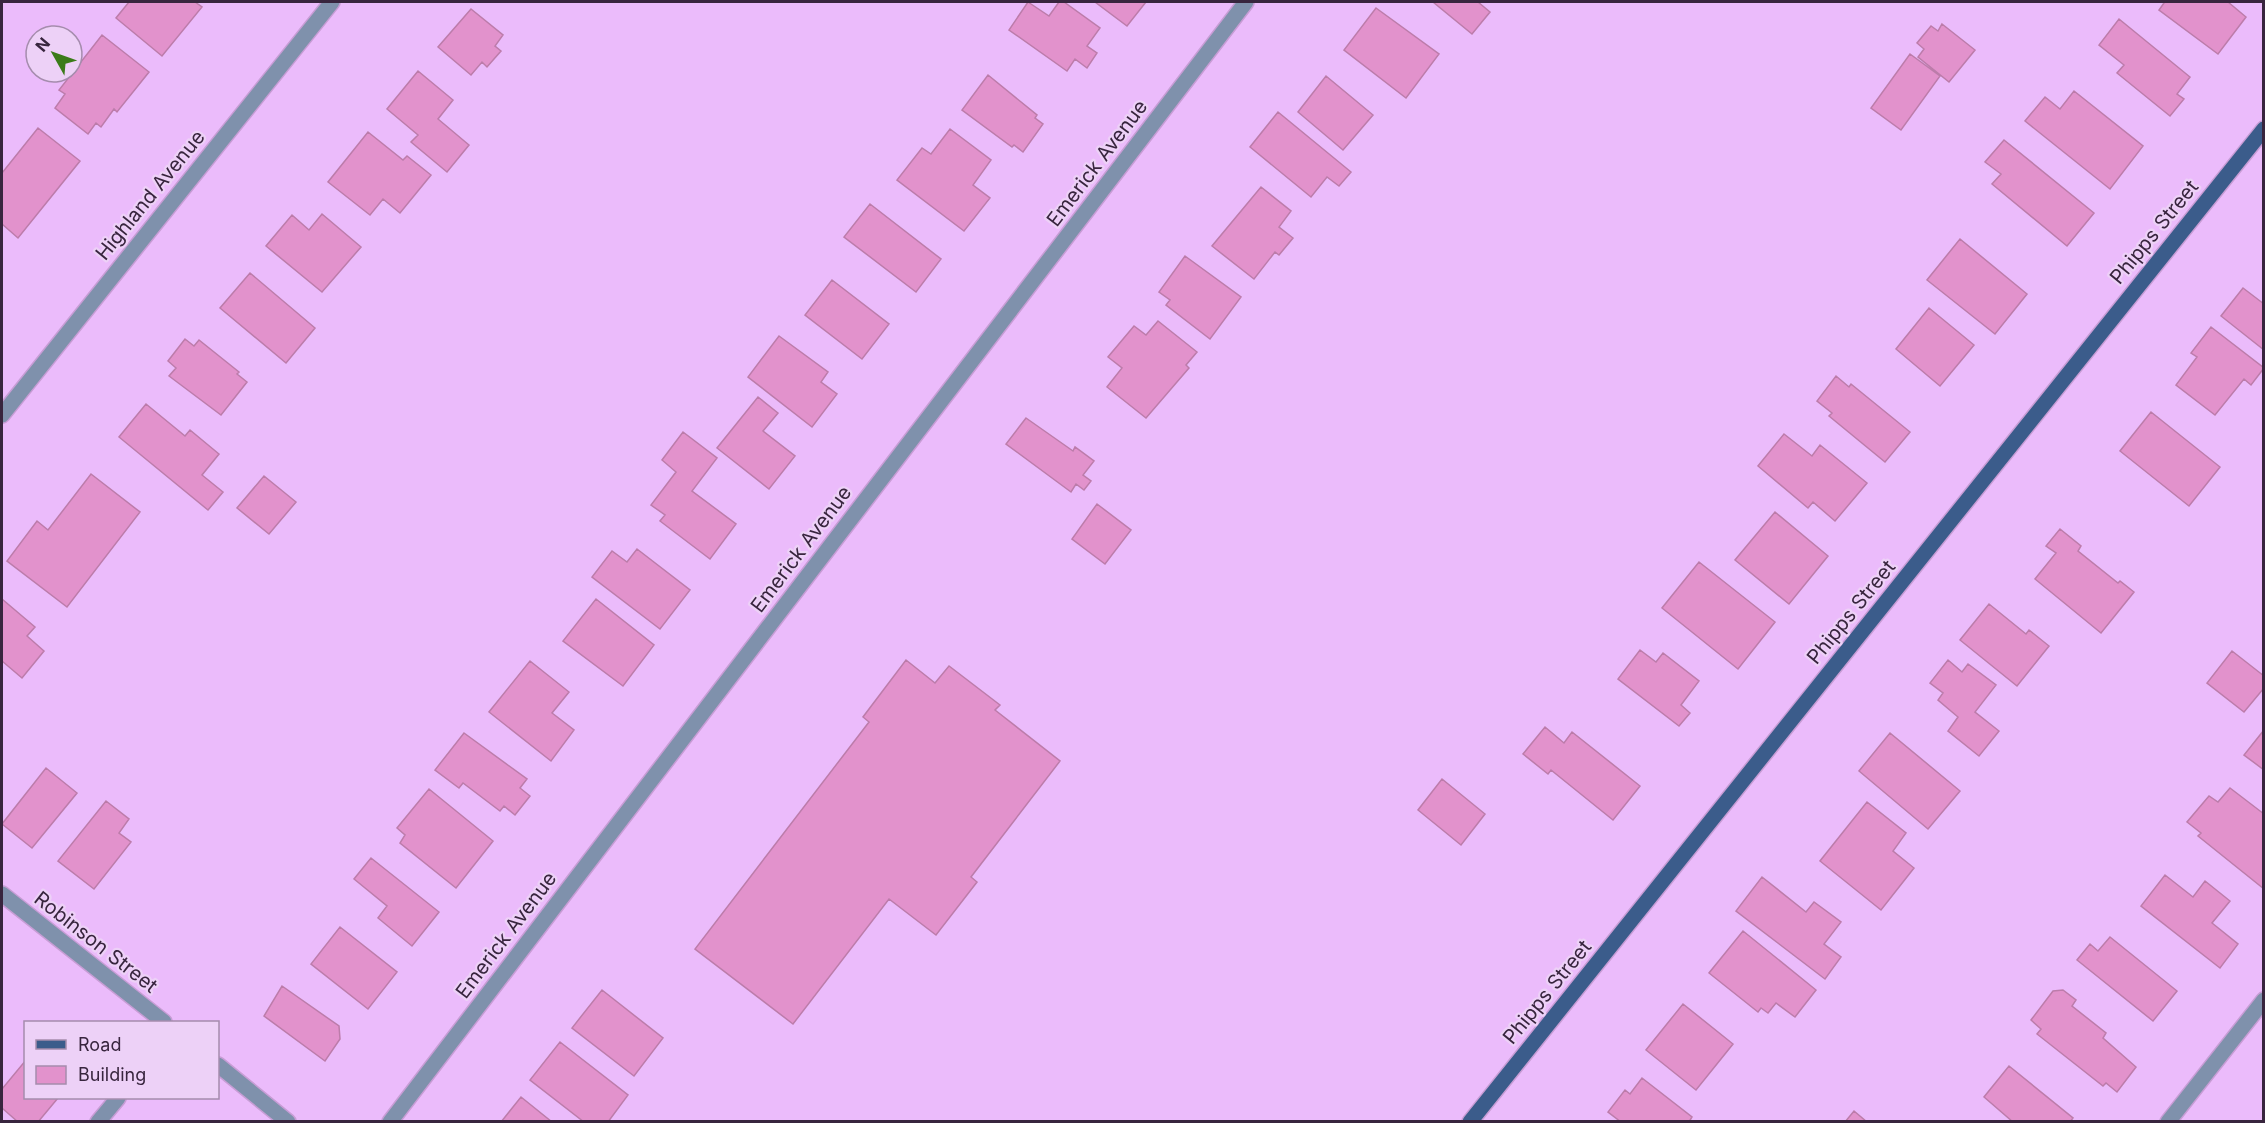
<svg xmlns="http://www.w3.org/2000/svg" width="2265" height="1123" viewBox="0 0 2265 1123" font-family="Inter,sans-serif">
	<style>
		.building { fill: #e292cc; stroke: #bc7caa; stroke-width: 1.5 }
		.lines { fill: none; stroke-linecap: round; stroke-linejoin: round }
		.minor-casing { stroke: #c79dd5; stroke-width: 18 }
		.major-casing { stroke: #c79dd5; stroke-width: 18 }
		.minor { stroke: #7f91ac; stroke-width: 15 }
		.major { stroke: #3b5c8b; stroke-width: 15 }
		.labels { text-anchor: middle; stroke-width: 4.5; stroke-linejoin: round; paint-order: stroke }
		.street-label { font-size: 20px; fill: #38253e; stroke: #edd1f7 }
	</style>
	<rect width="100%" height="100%" fill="#ebbbfb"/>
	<path class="building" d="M129,2H195L202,7L162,56L116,18Z
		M1028,2L1049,16L1059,2H1064L1100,28L1087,46L1097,53L1087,68L1075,59L1067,71L1009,30Z
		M1095,2H1146L1127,26Z
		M1433,2H1478L1490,12L1472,34Z
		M2162,2H2228L2246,17L2218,54L2159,10L2164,3Z
		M1376,8L1439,54L1406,98L1344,50Z
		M471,9L503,35L495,46L501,51L487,67L482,62L471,75L438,47Z
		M2119,19L2190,77L2177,94L2184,99L2170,116L2117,73L2124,65L2099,45Z
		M1942,24L1975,50L1949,82L1918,57L1924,49L1917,43L1931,26L1938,31Z
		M102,35L149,72L117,112L114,109L101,127L96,123L88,134L55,108L65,94L59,90Z
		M1910,54L1940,76L1901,130L1871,108Z
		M418,71L453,100L438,119L469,145L447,172L411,142L418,135L387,109Z
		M988,75L1037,115L1035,118L1043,124L1023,152L1014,145L1012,147L962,110Z
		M1326,76L1373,115L1343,150L1298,112Z
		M2074,91L2143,146L2110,189L2025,121L2045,97L2060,109Z
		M1278,112L1351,172L1339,186L1327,177L1311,197L1250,147Z
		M38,128L80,161L18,238L2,224V173Z
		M950,129L991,160L973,185L990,198L964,231L897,180L922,148L931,154Z
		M368,132L403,160L407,156L431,175L400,213L383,199L370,215L328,182Z
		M2004,140L2094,213L2067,246L1992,184L2001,174L1985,162Z
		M1261,187L1291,211L1279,227L1293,238L1279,255L1275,252L1254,279L1212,246Z
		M870,204L941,259L916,292L844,237Z
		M322,214L361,247L322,292L266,246L292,215L309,230Z
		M1960,239L2027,294L1995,334L1927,280Z
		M1185,256L1241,297L1210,339L1166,305L1170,300L1159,292Z
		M250,273L315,328L286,363L220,308Z
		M832,280L889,324L862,359L805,315Z
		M2243,288L2264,304V350L2221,316Z
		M1929,308L1974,345L1940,386L1896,349Z
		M1158,321L1197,352L1186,365L1189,368L1146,418L1107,387L1122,368L1108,357L1134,326L1146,335Z
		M2211,327L2264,368L2251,385L2244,379L2215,415L2176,385L2197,357L2191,353Z
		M779,336L828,372L821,382L837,394L812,427L748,377Z
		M185,339L194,346L199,340L239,372L237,374L247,382L221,415L169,376L176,368L168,361Z
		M1836,376L1849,387L1851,384L1910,432L1885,462L1829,416L1832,413L1817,401Z
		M758,397L778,413L763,431L795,456L769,489L717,448Z
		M146,404L185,436L190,430L219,454L202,475L223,492L208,510L119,437Z
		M2151,412L2220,467L2189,506L2120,451Z
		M1026,418L1073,451L1075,447L1094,461L1083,475L1091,481L1084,490L1076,484L1071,492L1006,444Z
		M683,432L717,458L692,491L736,524L710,559L660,521L665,515L651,505L676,472L662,460Z
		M1784,434L1812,456L1820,445L1867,483L1835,521L1813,502L1808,508L1758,466Z
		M91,474L140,512L67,607L7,561L37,521L48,530Z
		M264,476L296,502L269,534L237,508Z
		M1097,504L1131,530L1105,564L1072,539Z
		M1775,512L1828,556L1789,604L1735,560Z
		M2060,529L2081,546L2078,551L2118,583L2120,581L2134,592L2101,633L2035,579L2056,553L2046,546Z
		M637,549L690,590L660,629L592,577L612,551L627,562Z
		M1699,562L1775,622L1738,669L1662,608Z
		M2,599L35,627L27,636L44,651L22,678L2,661Z
		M596,599L654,645L623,686L563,641Z
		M1989,604L2026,634L2029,630L2049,646L2017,686L1960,640Z
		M1640,650L1656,662L1663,653L1699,681L1681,705L1690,713L1679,726L1618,679Z
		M2232,651L2264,676V688L2244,712L2207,683Z
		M906,660L935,683L949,666L1000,705L995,710L1060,761L971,877L977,882L936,935L889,899L793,1024L695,949L869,722L863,717Z
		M1948,660L1962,672L1968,664L1996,685L1975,712L1999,731L1979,756L1948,731L1958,717L1938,700L1943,693L1930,683Z
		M530,661L569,692L552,713L574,730L551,761L489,712Z
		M1545,727L1564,743L1572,732L1640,786L1613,820L1551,770L1548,774L1523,754Z
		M2264,730V770L2244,755Z
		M464,733L527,779L520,788L530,796L515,815L504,806L500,811L463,783L459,788L435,770Z
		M1890,733L1960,791L1928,829L1859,771Z
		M46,768L77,793L32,848L2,824Z
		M1442,779L1485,814L1461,845L1418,810Z
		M2230,788L2264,814V889L2198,836L2201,833L2187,822L2209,796L2218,802Z
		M429,789L493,841L456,888L400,843L405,835L397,828Z
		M106,801L129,819L119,833L131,842L94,889L58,861Z
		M1867,802L1906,833L1893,851L1914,868L1881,910L1820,861Z
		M371,858L439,912L412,946L378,918L387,906L354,879Z
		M2165,875L2193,897L2205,881L2230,901L2212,923L2238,944L2220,968L2141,906Z
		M1762,877L1806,912L1814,902L1841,922L1824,944L1841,957L1825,979L1736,911Z
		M340,927L397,972L368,1009L311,964Z
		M1743,931L1816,990L1795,1017L1776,1003L1768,1013L1761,1008L1758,1012L1709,973Z
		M2110,937L2177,991L2153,1021L2077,960L2090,944L2098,951Z
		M282,986L339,1026L340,1039L325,1061L264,1016Z
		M602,990L663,1038L634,1076L572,1028Z
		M2063,990L2076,1000L2072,1006L2106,1033L2103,1038L2136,1067L2117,1092L2106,1083L2103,1086L2037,1034L2041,1029L2031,1020L2053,991Z
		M1683,1004L1733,1044L1696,1090L1646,1050Z
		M560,1042L628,1095L608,1122H584L530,1080Z
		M26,1060V1098H58L38,1122H18L2,1108V1089Z
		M2009,1066L2073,1118L2070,1122H2013L1984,1097Z
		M1642,1078L1692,1117L1689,1122H1621L1608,1112L1625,1090L1630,1094Z
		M521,1097L552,1122H501Z
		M1854,1111L1867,1122H1845Z"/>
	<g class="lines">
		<defs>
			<path id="minor" d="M2,415L332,2
				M2,894L164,1022
				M218,1065L288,1122
				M98,1122L118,1098
				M390,1122L1246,2
				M2168,1122L2264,1000"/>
			<path id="major" d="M1470,1122L2264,129"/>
		</defs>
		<use href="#minor" class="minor-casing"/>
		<use href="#major" class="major-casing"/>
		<use href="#minor" class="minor"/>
		<use href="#major" class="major"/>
	</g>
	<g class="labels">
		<g class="street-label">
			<text transform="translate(1097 163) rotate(-53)" y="7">Emerick Avenue</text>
			<text transform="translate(150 195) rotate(-51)" y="7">Highland Avenue</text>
			<text transform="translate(2154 232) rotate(-51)" y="7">Phipps Street</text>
			<text transform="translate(801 549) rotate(-53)" y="7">Emerick Avenue</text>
			<text transform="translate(1851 612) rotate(-51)" y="7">Phipps Street</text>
			<text transform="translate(506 935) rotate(-53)" y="7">Emerick Avenue</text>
			<text transform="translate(96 942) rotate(38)" y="7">Robinson Street</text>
			<text transform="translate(1547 992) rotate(-51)" y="7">Phipps Street</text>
		</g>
	</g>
	<rect width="2265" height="1123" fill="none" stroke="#38253e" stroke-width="6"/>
	<rect x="24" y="1021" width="195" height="78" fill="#edd1f7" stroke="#a58cad" stroke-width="1.5"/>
	<rect x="36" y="1040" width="30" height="9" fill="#3b5c8b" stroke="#a58cad" stroke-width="1.5"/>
	<text x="78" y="1051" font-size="18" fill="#38253e">Road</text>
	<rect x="36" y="1066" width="30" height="18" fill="#e292cc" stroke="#a58cad" stroke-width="1.5"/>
	<text x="78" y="1081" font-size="18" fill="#38253e">Building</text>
	<g transform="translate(54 54) rotate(310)"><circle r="28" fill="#edd1f7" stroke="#a58cad" stroke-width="1.5"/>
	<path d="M0-4.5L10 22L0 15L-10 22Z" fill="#3b7b19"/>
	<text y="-9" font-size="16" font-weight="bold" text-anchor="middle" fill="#38253e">N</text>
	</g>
</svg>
